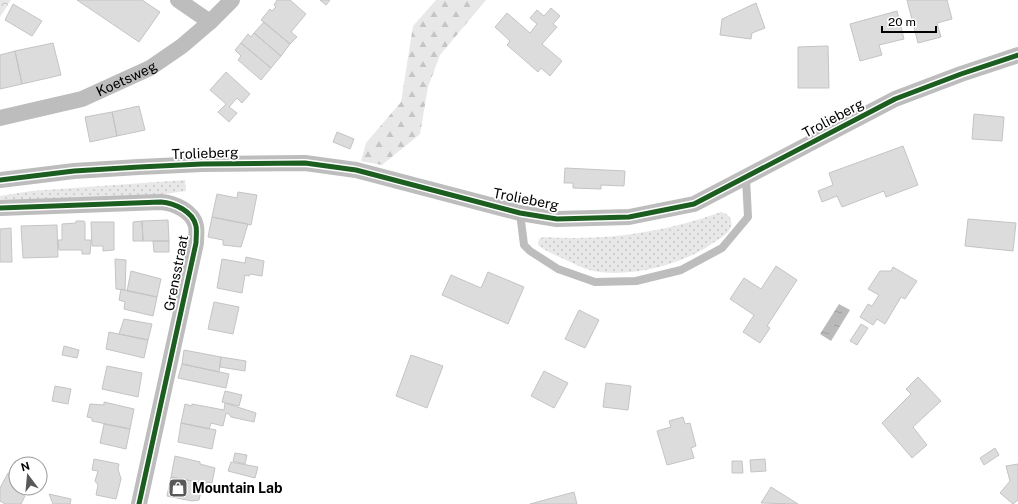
<svg xmlns="http://www.w3.org/2000/svg" width="1018" height="504" viewBox="0 0 1018 504" font-family="'Public Sans',sans-serif">
	<style>
		.grass { fill: url(#grass-dots) }
		.forest { fill: url(#forest-firs) }
		.park { fill: url(#park-crowns) }
		.water { fill: url(#water-ripples) }
		.building { fill: #dcdcdc; stroke: #c4c4c4 }
		.lines { fill: none; stroke-linecap: round; stroke-linejoin: round }
		.lane { stroke: #bdbdbd; stroke-width: 8 }
		.street { stroke: #bdbdbd; stroke-width: 16 }
		.cycleway-casing { stroke: #fff; stroke-width: 8 }
		.cycleway { stroke: #1b5e20; stroke-width: 5 }
		.labels { text-anchor: middle; stroke-width: 3.5; stroke-linejoin: round; paint-order: stroke }
		.street-label { font-size: 14px; fill: #000; stroke: #fff }
		.poi-label { font-size: 14px; font-weight: bold; fill: #000; stroke: #fff; text-anchor: start }
	</style>
	<defs>
		<pattern id="grass-dots" width="8" height="8" patternUnits="userSpaceOnUse"><rect width="8" height="8" fill="#e8e8e8"/><path d="M2 2h.1M6 6h.1" fill="none" stroke="#c5c5c5" stroke-width="1.8" stroke-linecap="round"/></pattern>
		<pattern id="forest-firs" width="22" height="20" patternUnits="userSpaceOnUse"><rect width="22" height="20" fill="#e8e8e8"/><path d="M5 1l3.5 6h-7zM16 11l3.5 6h-7z" fill="#c5c5c5"/></pattern>
		<pattern id="park-crowns" width="20" height="18" patternUnits="userSpaceOnUse"><rect width="20" height="18" fill="#e8e8e8"/><path d="M2 6a3 3 0 1 1 6 0M12 15a3 3 0 1 1 6 0" fill="none" stroke="#c5c5c5"/></pattern>
		<pattern id="water-ripples" width="26" height="14" patternUnits="userSpaceOnUse"><rect width="26" height="14" fill="#bababa"/><path d="M2 4q2-2 4 0t4 0M15 11q2-2 4 0t4 0" fill="none" stroke="#9e9e9e"/></pattern>
	</defs>
	<rect width="100%" height="100%" fill="#fff"/>
	<path class="grass" d="M185,180L186,191L157,195L0,201V196L31,191Z
		M721,212C728,214 733,218 731,227C729,234 716,241 710,245C681,265 629,278 593,271C582,268 572,263 562,258C553,254 545,251 538,245L539,239L543,237C605,241 662,233 721,212Z"/>
	<path class="forest" d="M436,0H486L440,55L428,87L420,134L382,165L361,161L366,143L401,102L413,26Z"/>
	<path class="park" d="M0,0H11L0,17Z"/>
	<path class="water" d="M839,304L850,310L831,341L820,334Z"/>
	<path class="building" d="M77,0H142L160,12L139,42Z
		M277,0H290L306,14L291,32L297,37L290,44L261,20L270,9L272,11L276,7L274,5Z
		M320,0H330L326,5Z
		M907,0H947L952,19L937,23L941,37L918,43Z
		M756,3L765,28L752,33L751,39L720,35L722,19Z
		M13,4L42,21L32,36L5,20Z
		M551,8L560,16L553,24L557,27L542,44L562,61L550,76L541,68L538,72L507,45L510,41L495,27L507,13L530,33L537,24L530,18L537,10L544,16Z
		M897,11L904,39L879,45L882,55L860,61L850,24Z
		M264,22L290,44L281,56L254,33Z
		M254,33L281,56L271,68L241,43L248,34L251,37Z
		M53,43L61,75L22,84L15,51Z
		M241,43L271,68L261,80L238,60L241,56L235,50Z
		M828,46L829,88H798V47Z
		M15,51L22,84L0,89V55Z
		M226,72L250,94L242,103L237,98L229,107L237,113L229,122L218,112L226,104L210,90Z
		M139,106L145,130L117,136L112,112Z
		M112,112L117,136L90,142L85,117Z
		M974,114L1004,117L1002,141L972,139Z
		M337,132L354,139L350,149L333,142Z
		M903,146L918,185L886,197L884,191L842,207L837,196L822,202L818,191L833,185L829,173Z
		M565,168L625,171L624,186L601,185V189L573,188V183H564Z
		M238,192L257,195L251,225L212,217L217,194L237,198Z
		M212,217L248,224L241,247L223,245V240L208,237Z
		M968,219L1016,223L1013,251L965,246Z
		M168,220L169,241H143L142,221Z
		M76,221H84L85,223V240H91L90,254H82V250H59L58,240H62V224L76,223Z
		M142,221L143,241H133V222Z
		M91,222H114V250L103,251V246H92Z
		M57,225L58,257L23,258L21,226Z
		M11,228L12,262H0V229Z
		M153,241H169V252H154Z
		M246,257L264,261L262,276L250,274L249,276L245,275L242,293L217,288L222,259L245,263Z
		M115,259L126,260L125,290L116,289Z
		M776,266L797,280L767,326L770,328L760,343L743,332L754,315L730,299L744,278L761,289Z
		M893,267L917,281L905,299L901,297L885,324L877,319L873,325L860,317L868,304L872,306L879,295L868,289L880,271H891Z
		M131,271L161,279L157,297L127,291Z
		M488,272L524,287L508,324L442,295L451,275L481,288Z
		M121,289L157,297L153,316L124,309L125,302L119,300Z
		M214,302L239,307L233,334L208,329Z
		M579,310L599,320L585,348L565,339Z
		M124,319L152,324L148,340L119,334Z
		M861,324L868,328L857,345L850,341Z
		M109,332L148,340L144,358L106,349Z
		M64,346L79,350L77,358L62,355Z
		M184,350L221,357L219,372L182,364Z
		M411,355L443,366L427,408L396,396Z
		M221,357L246,361L245,371L220,367Z
		M182,364L229,374L226,388L178,378Z
		M107,366L142,373L138,397L102,389Z
		M544,371L568,383L554,408L531,396Z
		M918,377L941,401L913,427L927,445L912,458L882,423L911,394L906,389Z
		M606,383L631,386L628,410L603,407Z
		M55,386L71,389L68,404L52,401Z
		M225,391L242,395L239,406L222,402Z
		M104,402L134,409L130,429L92,421V418L87,417L90,404L104,405Z
		M225,403L256,413L254,422L231,417L229,414L226,413L223,426L211,423L209,429L181,423L185,404L192,406V404L224,410Z
		M683,417L685,424L690,423L696,446L691,448L694,458L667,465L657,431L671,427L669,421Z
		M181,423L216,430L212,449L178,442Z
		M104,424L130,429L126,449L100,443Z
		M995,448L999,455L984,465L980,458Z
		M235,453L247,455L245,464L233,461Z
		M175,456L200,462V464L215,468L212,483L207,482V484L171,477Z
		M94,459L119,464L118,469L121,479L116,499L96,495L98,485L95,481L98,471L92,470Z
		M765,459L766,471L751,472L750,460Z
		M732,461H742L743,473H732Z
		M231,462L258,467L255,478L228,471Z
		M1018,464V500L1013,504L1000,493L1010,481L1006,466Z
		M8,473L16,478V488H20L18,492L25,496L21,504H5L0,501V488Z
		M171,477L203,483L199,500L192,501L167,496Z
		M771,487L798,504L761,503Z
		M574,492L577,504H530Z
		M49,494L71,499L70,504H53Z"/>
	<g class="lines">
		<path class="lane" d="M520,213L524,245L530,251L558,269L595,282L636,281L681,270L722,248L748,217L746,178"/>
		<g class="street">
			<path d="M178,0L210,22"/>
			<path id="s1" d="M0,118L82,99L150,68L182,46L210,22L232,0"/>
			<path d="M0,180L74,171L139,167L202,164L305,163L356,170L520,213L557,219L629,217L694,204L895,99L961,74L1018,55"/>
			<path d="M0,208L161,202C174,203 193,211 196,226C197,231 196,237 196,243L139,504"/>
		</g>
		<defs>
			<path id="cycleway" d="M0,180L74,171L139,167L202,164L305,163L356,170L520,213L557,219L629,217L694,204L895,99L961,74L1018,55
				M0,208L161,202C174,203 193,211 196,226C197,231 196,237 196,243L139,504"/>
		</defs>
		<use href="#cycleway" class="cycleway-casing"/>
		<use href="#cycleway" class="cycleway"/>
	</g>
	<defs>
		<symbol id="shop-square" viewBox="-11 -11 22 22"><rect x="-9" y="-9" width="18" height="18" rx="4" fill="#595959" stroke="#fff"/><path d="M-5-2.5h2.3a2.7 3.5 0 0 1 5.4 0H5L5.5 6h-11ZM-1.5-2.5h3a1.5 2.3 0 0 0-3 0Z" fill="#fff"/></symbol>
	</defs>
	<g fill-rule="evenodd">
		<use href="#shop-square" x="167" y="477" width="22" height="22"/>
	</g>
	<g class="labels">
		<g class="street-label">
			<text dy="5" stroke="none"><textPath href="#s1" startOffset="133">Koetsweg</textPath></text>
			<text transform="translate(833 118) rotate(-28)" y="5">Trolieberg</text>
			<text transform="translate(205 153) rotate(-2)" y="5">Trolieberg</text>
			<text transform="translate(526 199) rotate(11)" y="5">Trolieberg</text>
			<text transform="translate(176 273) rotate(-79)" y="5">Grensstraat</text>
		</g>
		<g class="poi-label">
			<text x="192" y="493">Mountain Lab</text>
		</g>
	</g>
	<g transform="translate(28 476) rotate(344)"><circle r="19" fill="#ffffff" stroke="#999999"/>
	<path d="M0-3L7 15L0 10L-7 15Z" fill="#595959"/>
	<text y="-6" font-size="11" font-weight="bold" text-anchor="middle" fill="#000000">N</text>
	</g>
	<path d="M882 26v6h54v-6" fill="none" stroke="#000000" stroke-width="2"/>
	<text x="888" y="26" font-size="12" fill="#000000" stroke="#ffffff" stroke-width="3" paint-order="stroke">20 m</text>
</svg>
